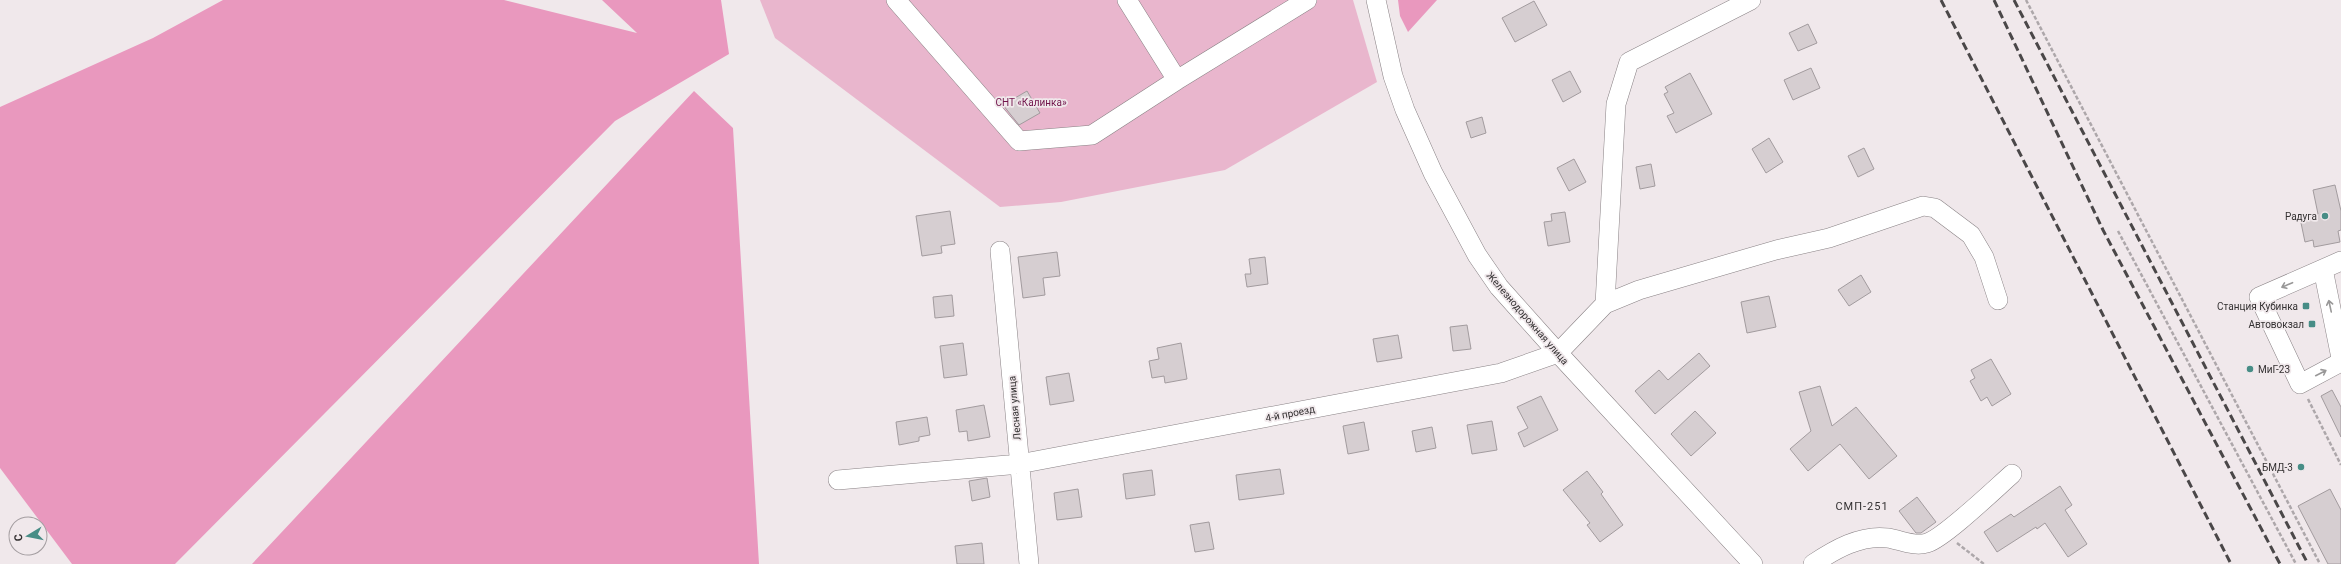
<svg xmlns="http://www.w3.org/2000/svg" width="2341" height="564" viewBox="0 0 2341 564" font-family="Roboto,sans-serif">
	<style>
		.green { fill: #e9b6cd }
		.forest { fill: #e998be }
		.building { fill: #d6ced1; stroke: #a29b9e }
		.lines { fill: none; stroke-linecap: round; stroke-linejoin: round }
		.minor-casing { stroke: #898285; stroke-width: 20 }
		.path { stroke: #ada7aa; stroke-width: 2.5; stroke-dasharray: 4 2; stroke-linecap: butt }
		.minor { stroke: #fff; stroke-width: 19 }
		.rail { stroke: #4a4748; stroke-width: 3; stroke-dasharray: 8 4; stroke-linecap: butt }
		.oneway { stroke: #999898 }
		.poi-dot { fill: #478d86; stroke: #f0e8eb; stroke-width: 1.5 }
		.labels { text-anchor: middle; stroke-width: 3.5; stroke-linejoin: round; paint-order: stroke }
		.park-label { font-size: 10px; fill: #71144b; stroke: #f0e8eb }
		.poi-label { font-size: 10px; fill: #333031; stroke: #f0e8eb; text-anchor: end }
		.street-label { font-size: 10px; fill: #333031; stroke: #f0e8eb }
		.neighbourhood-label { font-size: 11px; letter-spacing: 1px; fill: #333031; stroke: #f0e8eb }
	</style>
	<rect width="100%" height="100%" fill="#f0e8eb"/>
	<path class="green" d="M760,0H1353L1377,82L1225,170L1061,202L1000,207L775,38Z"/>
	<path class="forest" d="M223,0H504L637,33L602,0H721L729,54L615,121L175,564H72L0,468V107L153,38Z
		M1398,0H1437L1408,32L1400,16Z
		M694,91L733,128L759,564H252Z"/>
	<path class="building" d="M1534,1L1547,25L1515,42L1502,18Z
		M1808,24L1817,43L1798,51L1789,33Z
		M1811,68L1820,88L1793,100L1784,80Z
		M1570,71L1581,92L1563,102L1552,80Z
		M1690,73L1712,114L1676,133L1667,116L1674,113L1664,94L1668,92L1665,87Z
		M1027,91L1040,113L1019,125L1003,105Z
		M1482,117L1486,133L1471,138L1466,122Z
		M1769,138L1783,162L1766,173L1752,149Z
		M1864,148L1874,169L1858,177L1848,156Z
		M1574,159L1586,182L1569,191L1557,168Z
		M1651,164L1655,186L1640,189L1636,167Z
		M2335,185L2341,211V230L2338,231L2340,242L2314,247L2313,240L2305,242L2300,218L2318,214L2313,190Z
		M950,211L955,244L941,246L942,253L922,256L916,216Z
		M1565,212L1570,242L1548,246L1544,222L1552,221L1551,214Z
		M1057,252L1060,276L1043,278L1045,295L1023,298L1018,257Z
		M1265,257L1268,284L1247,287L1245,274H1251L1249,259Z
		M1861,275L1871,292L1849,306L1838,290Z
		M952,295L954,316L935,318L933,297Z
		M1769,296L1776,327L1747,333L1741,302Z
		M1467,325L1471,349L1453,351L1450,327Z
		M1398,335L1402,358L1377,362L1373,339Z
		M963,343L967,375L944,378L940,346Z
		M1181,343L1187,379L1165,383L1164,376L1152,378L1149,361L1159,359L1157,348Z
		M1699,353L1710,366L1655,414L1635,391L1659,370L1668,380Z
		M1991,359L2011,394L1992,406L1987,397L1981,401L1970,381L1975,378L1971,370Z
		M1069,373L1074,401L1050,405L1046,377Z
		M1820,386L1832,426L1856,407L1897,456L1869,479L1840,444L1808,471L1790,449L1811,431L1799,392Z
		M2332,390L2341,407V437L2321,396Z
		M1541,396L1558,430L1524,447L1518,433L1528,428L1517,407Z
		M984,405L990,437L968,441L967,431L959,432L956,410Z
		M1695,411L1716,433L1691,456L1671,434Z
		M927,417L930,435L919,437V441L899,445L896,422Z
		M1492,421L1497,450L1472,454L1467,425Z
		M1364,422L1369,450L1348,454L1343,426Z
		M1432,427L1436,448L1416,452L1412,431Z
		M1280,469L1284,494L1239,500L1236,475Z
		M1152,470L1155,495L1126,499L1123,474Z
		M1587,471L1603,492L1601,494L1623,525L1600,542L1587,525L1590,523L1563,490Z
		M987,478L990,497L972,501L969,481Z
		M2060,486L2072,505L2065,510L2087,544L2068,557L2045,523L2037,529L2036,527L1997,552L1984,532L2011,514L2014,517Z
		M1078,489L1082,517L1057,520L1054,493Z
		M2330,489L2341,510V564H2328L2298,506Z
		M1917,497L1936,522L1921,533H1916L1899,511Z
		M1209,522L1214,549L1195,552L1190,525Z
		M982,543L984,564H957L955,546Z"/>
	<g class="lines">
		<defs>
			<path id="minor" d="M896,0L1019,141L1092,135L1177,80L1307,0
				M1127,0L1177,80
				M1376,0L1393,76L1405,110L1433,173L1477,255L1499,287L1558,353L1753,564
				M1000,251L1029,564
				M2341,261L2259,297L2300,384L2341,362
				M2323,269L2341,358
				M1605,304L1639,290L1776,250L1829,238L1923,206L1935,208L1971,235L1984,257L1998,300
				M838,480L1019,464L1501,373L1558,353L1605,304L1616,104L1629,62L1751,0
				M1813,564C1834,550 1861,534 1888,538C1901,540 1914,547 1927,543C1944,538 1995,489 2012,474"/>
		</defs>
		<use href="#minor" class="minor-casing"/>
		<path class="path" d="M2026,0L2320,564
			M2118,231L2296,564
			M2308,399L2341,465
			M1957,543L1984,564"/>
		<use href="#minor" class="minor"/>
		<path class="rail" d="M1941,0L2231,564
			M1994,0L2103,230L2280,564
			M2014,0L2308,564"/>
	</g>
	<defs><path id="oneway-shaft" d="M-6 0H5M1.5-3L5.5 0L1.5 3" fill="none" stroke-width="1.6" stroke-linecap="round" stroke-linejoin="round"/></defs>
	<g class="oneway">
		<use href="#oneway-shaft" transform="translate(2287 285) rotate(157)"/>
		<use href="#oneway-shaft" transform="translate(2330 306) rotate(-102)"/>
		<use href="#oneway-shaft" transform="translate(2321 373) rotate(-27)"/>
	</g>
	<g class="poi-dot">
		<circle cx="2325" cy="216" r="4"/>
		<rect x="2302" y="302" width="8" height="8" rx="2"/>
		<rect x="2308" y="320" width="8" height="8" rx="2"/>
		<circle cx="2250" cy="369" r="4"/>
		<circle cx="2301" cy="467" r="4"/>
	</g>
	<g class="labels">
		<g class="park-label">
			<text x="1031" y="106">СНТ «Калинка»</text>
		</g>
		<g class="poi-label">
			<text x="2317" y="220">Радуга</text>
			<text x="2298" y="310">Станция Кубинка</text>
			<text x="2304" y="328">Автовокзал</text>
			<text x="2258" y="373" text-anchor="start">МиГ-23</text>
			<text x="2293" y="471">БМД-3</text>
		</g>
		<g class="street-label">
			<text transform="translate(1528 318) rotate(49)" y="4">Железнодорожная улица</text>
			<text transform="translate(1014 408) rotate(-95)" y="4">Лесная улица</text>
			<text transform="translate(1290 413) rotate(-11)" y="4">4-й проезд</text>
		</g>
		<g class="neighbourhood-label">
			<text x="1862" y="510">СМП-251</text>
		</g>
	</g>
	<g transform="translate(28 536) rotate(260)"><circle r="19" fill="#f0e8eb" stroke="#a49ea1"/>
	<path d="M0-3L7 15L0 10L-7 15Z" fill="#478d86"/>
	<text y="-6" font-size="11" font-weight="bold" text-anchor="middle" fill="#333031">С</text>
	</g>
</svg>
